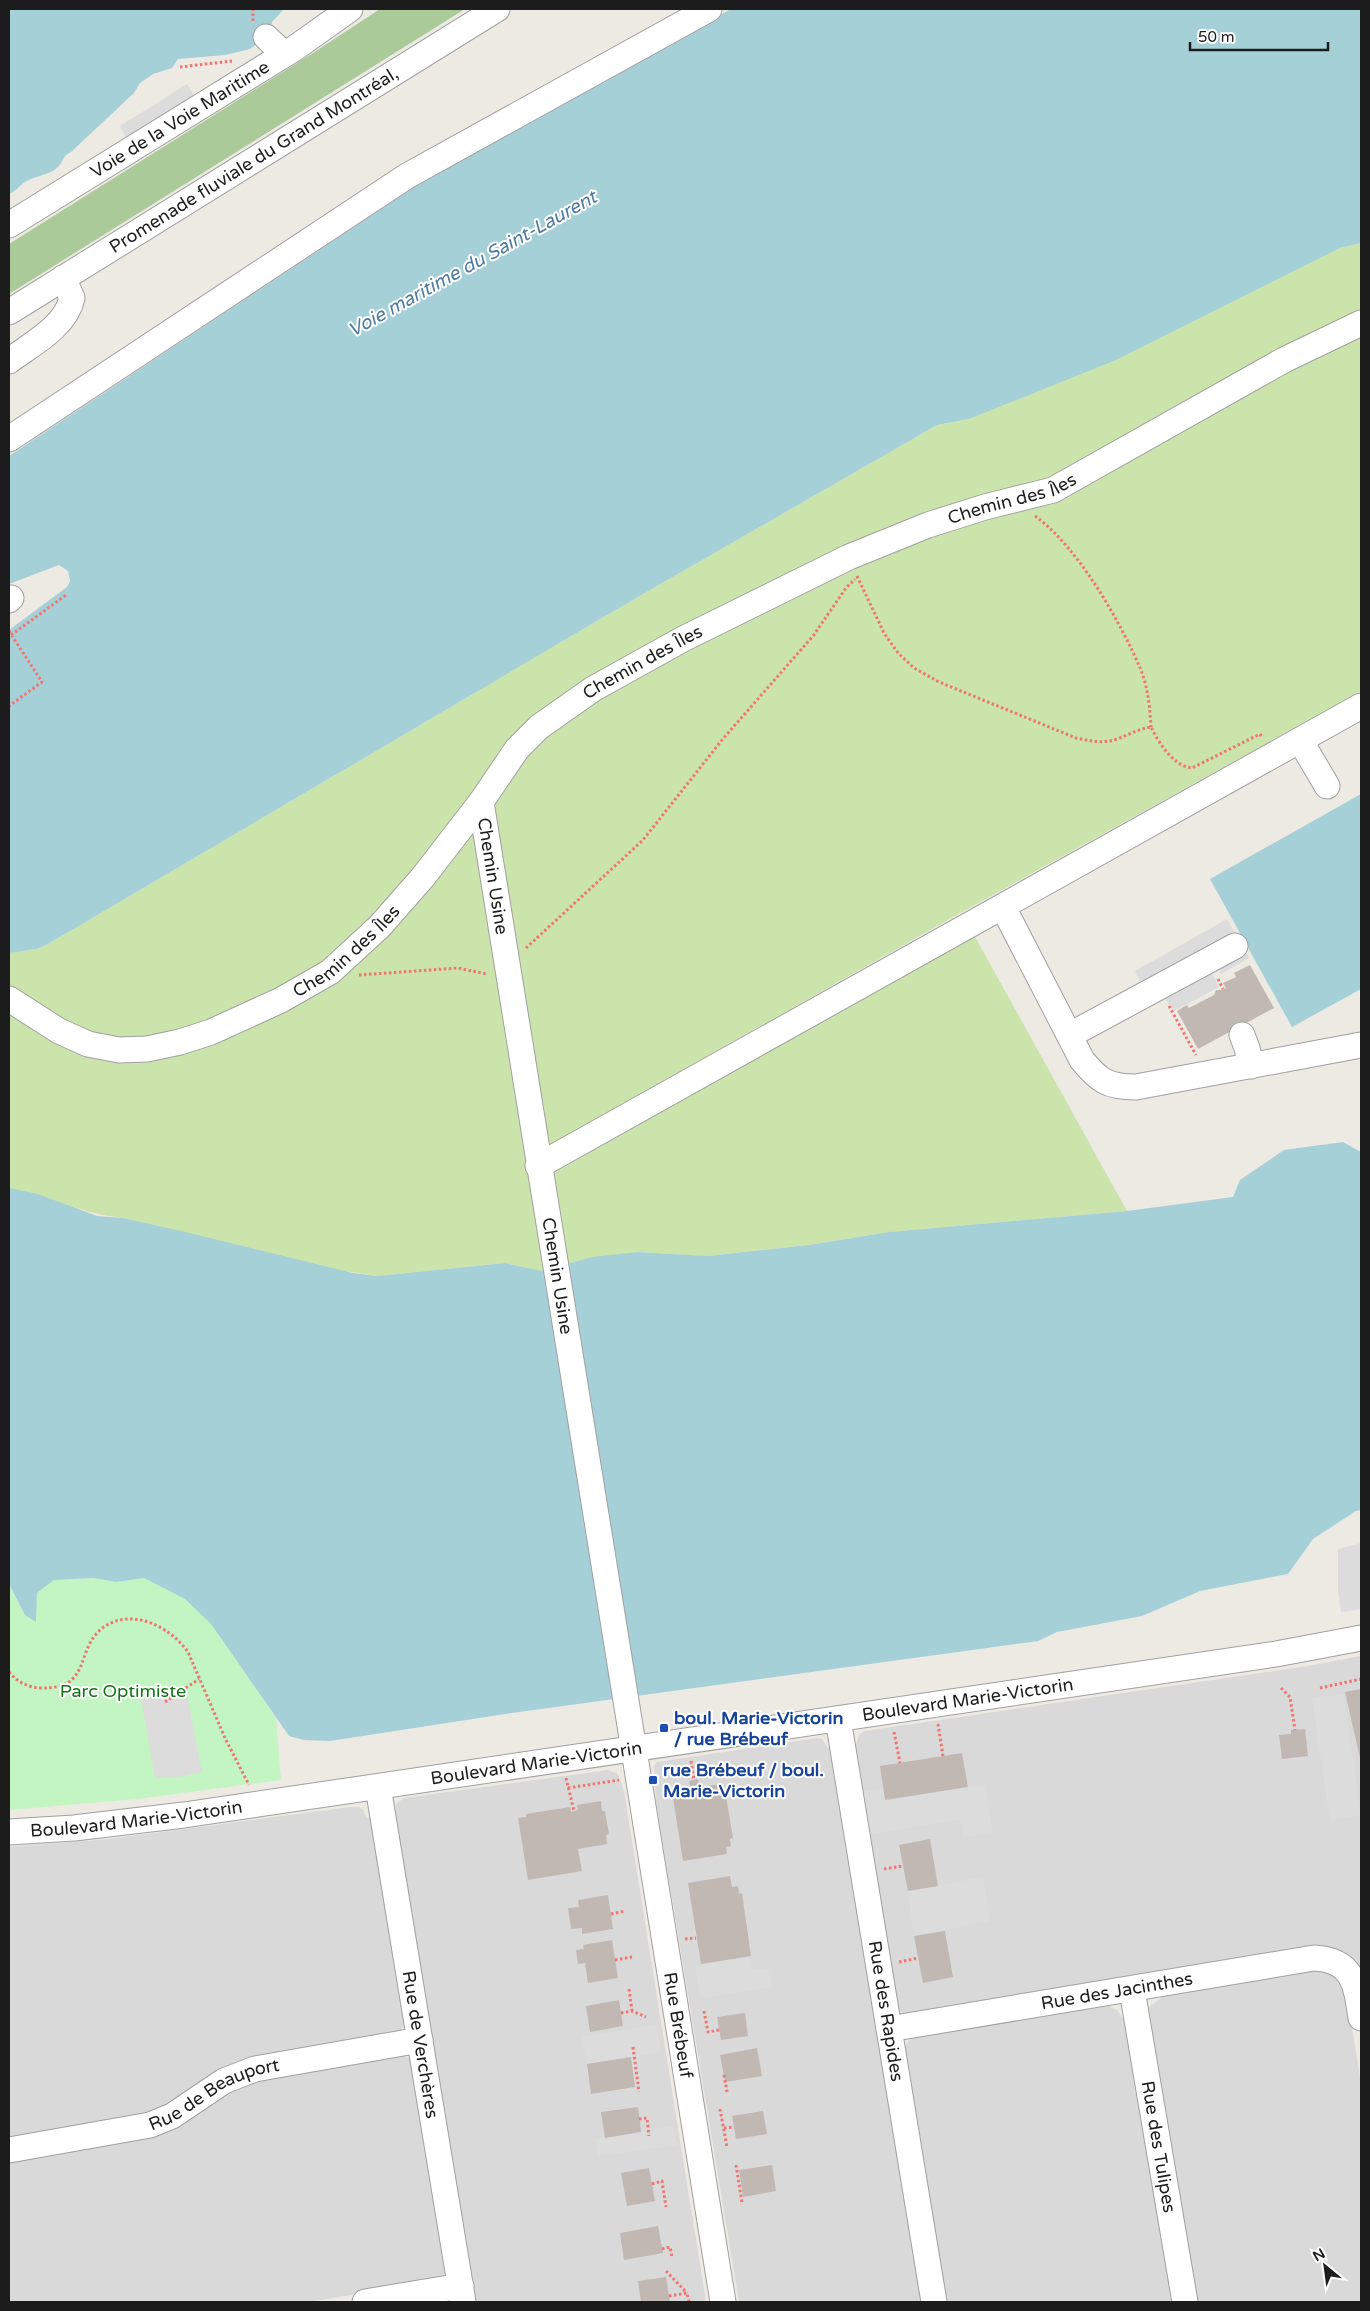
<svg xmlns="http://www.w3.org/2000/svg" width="1370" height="2311" viewBox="0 0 1370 2311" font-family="'Varela Round',sans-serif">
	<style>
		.residential { fill: #dad9da }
		.grass { fill: #cbe4ab }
		.forest { fill: #abca9a }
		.park { fill: #c2f5c2 }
		.parking { fill: #dcdcdc }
		.water { fill: #a6d0d8 }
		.building { fill: #c1b8b3 }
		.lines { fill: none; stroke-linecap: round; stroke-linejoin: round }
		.minor-casing { stroke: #a0a0a0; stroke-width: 27 }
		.path { stroke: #f07571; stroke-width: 3; stroke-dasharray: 2.5 2.5; stroke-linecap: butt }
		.minor { stroke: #fff; stroke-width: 25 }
		.transit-dot { fill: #1a4fb4; stroke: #fff; stroke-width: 2 }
		.labels { text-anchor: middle; stroke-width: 4; stroke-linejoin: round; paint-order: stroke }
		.street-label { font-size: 18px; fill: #1c1c1c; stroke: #fff }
		.park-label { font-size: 18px; fill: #127314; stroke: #fff }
		.transit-label { font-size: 18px; font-weight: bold; fill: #164399; stroke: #fff; text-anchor: start }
		.water-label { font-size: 19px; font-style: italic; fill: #4d7a9e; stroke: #fff }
	</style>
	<rect width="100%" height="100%" fill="#ede9e3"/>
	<path class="residential" d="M1361,1656V1975L1352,1961L911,2015L903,2014L897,2008L853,1746L856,1745L859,1735L864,1731L1307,1666Z
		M817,1738L822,1739L828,1748H832L924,2302H739L656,1801L654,1766L657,1762Z
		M608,1770L618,1774L624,1791L706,2302H474L392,1812L396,1811V1804L404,1798Z
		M350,1807H359L363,1810L367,1818H372L406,2021L400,2032L182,2097L150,2115L9,2139V1847L109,1839Z
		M1311,1969H1324L1340,1979L1348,2002L1361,2083V2302H1195L1147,2016L1150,2006L1167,1994Z
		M1097,2005L1109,2006L1117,2010L1127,2024L1175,2302H945L905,2053V2045L915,2035Z
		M399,2055L407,2057L412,2061L447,2271L437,2281L308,2302H9V2161L207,2101L255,2079Z"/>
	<path class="grass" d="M1361,243V691L962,912L582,1127L593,1147L974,935L1127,1211L889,1232L809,1245L706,1256L638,1252L542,1271L505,1263L377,1276L331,1269L123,1218C83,1214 47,1196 9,1188V953L37,949L48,944L631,601L937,425L969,419L1340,248Z"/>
	<path class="forest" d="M380,9H465L9,294V244L313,53Z"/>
	<path class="park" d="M93,1578L116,1582L144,1578L185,1599L211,1624L276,1718L281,1780L137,1799L9,1810V1584L25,1615L35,1621L37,1593L54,1580Z"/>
	<path class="parking" d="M187,84L197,100L128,142L120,126Z
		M1227,919L1249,958L1221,974L1219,969L1212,973L1219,987L1174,1011L1164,997L1143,986L1135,971Z
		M1361,1543V1609L1341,1612L1338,1590V1549Z
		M186,1690L202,1772L178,1777L155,1778L141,1699Z
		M1344,1694L1361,1815L1330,1821L1312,1698Z
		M984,1784L993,1833L964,1838L960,1819L867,1835L860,1792L883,1788L886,1800Z
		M983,1877L990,1921L914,1936L908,1891Z
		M749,1957L752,1970L768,1969L771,1987L700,1998L695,1966Z
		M657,2025L661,2052L587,2064L582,2037Z
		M674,2125L677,2145L598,2156L595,2139Z"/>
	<path class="water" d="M9,9H284L272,22L271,33L250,49L225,55L178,59L172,68L153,74L140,83L134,93L71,152C61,157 64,161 58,167C50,175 34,176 25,182C19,186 16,191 9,194Z
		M731,9H1361V243L1340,248L1116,360L969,419L937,425L631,601L48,944L37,949L9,953V630L67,587L70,581L68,571L59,565L9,584V456L434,174Z
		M1361,794V989L1292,1027L1210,879Z
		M1343,1142L1361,1152V1510L1356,1511L1313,1539L1288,1574L1200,1591L1142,1616L1057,1632L1038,1641L512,1713L330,1741L304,1740L289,1736L211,1624L185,1599L144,1578L116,1582L93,1578L54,1580L37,1593L36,1622L25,1615L9,1584V1188L38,1194L97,1216L123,1218L181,1231L353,1273L377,1276L505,1263L542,1271L592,1257L638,1252L707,1256L809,1245L889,1232L1127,1211L1233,1197L1240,1180L1284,1150Z"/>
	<path class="building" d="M1250,965L1274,1008L1198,1049L1177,1011L1187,1005L1189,1008L1214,995L1216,990H1221L1226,988L1223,983L1236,977L1234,973Z
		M1361,1689V1758H1360L1345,1692Z
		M1305,1729L1308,1756L1282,1759L1279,1735L1291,1734V1730Z
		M962,1753L968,1787L885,1800L880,1766Z
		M698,1779L699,1787L721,1784L722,1792L725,1791L733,1838L730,1839L731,1846L726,1847L727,1854L683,1861L672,1792L691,1789L689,1781Z
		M601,1801L602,1811H605L609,1834L606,1835L607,1844L578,1849L582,1871L528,1880L518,1818L526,1817V1814L570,1807L571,1812L578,1810L577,1805Z
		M930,1839L938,1886L908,1891L899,1845Z
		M730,1876L732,1887L738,1886L739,1894L742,1893L751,1956L701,1964L688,1883Z
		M608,1895L613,1929L582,1934V1928L571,1929L568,1908L579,1907L578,1900Z
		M945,1931L953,1977L923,1983L914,1936Z
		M612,1940L618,1978L588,1983L585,1963L578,1964L576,1950L584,1949L583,1945Z
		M619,2000L623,2026L590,2032L586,2006Z
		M745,2013L748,2036L721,2040L717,2017Z
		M757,2048L762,2076L725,2082L720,2055Z
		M631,2057L635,2087L591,2094L587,2064Z
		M638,2107L641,2132L605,2138L601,2112Z
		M763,2111L767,2134L736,2139L732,2116Z
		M772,2165L776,2191L743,2197L739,2170Z
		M649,2168L655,2201L627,2206L621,2173Z
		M658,2226L663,2253L624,2260L620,2233Z
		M666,2277L670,2302H641L638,2281Z"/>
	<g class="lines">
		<defs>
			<g id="minor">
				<path d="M266,37L284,54"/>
				<path id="s1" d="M9,225L295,48L350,9"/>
				<path id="s2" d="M9,312L497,9"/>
				<path d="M9,361C30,345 66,327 72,298L63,278"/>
				<path d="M9,439L407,176L709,9"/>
				<path d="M9,600L11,598"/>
				<path d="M1300,740L1327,786"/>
				<path id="s3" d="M481,802L723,2302"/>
				<path d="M1003,907L1082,1060C1099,1081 1108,1087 1136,1087L1361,1045"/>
				<path id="s4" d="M9,999L59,1031L88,1044L119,1050L147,1049L180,1042L211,1032L281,1000L330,972L380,926L423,877L481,802L517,749L539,727L593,689L683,639L849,557L928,525L985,507L1053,490L1284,360L1361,323"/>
				<path d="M1070,1035L1235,946"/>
				<path d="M1242,1035L1247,1048L1251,1066"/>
				<path d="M538,1166L1361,706"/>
				<path id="s5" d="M838,1719L934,2302"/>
				<path id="s6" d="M378,1787L463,2302"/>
				<path id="s7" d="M9,1832L74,1828L184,1815L1276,1654L1361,1638"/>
				<path id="s8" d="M1132,1990L1185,2302"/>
				<path id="s9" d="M889,2029L1314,1958C1354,1960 1356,1985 1361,2018"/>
				<path id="s10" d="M9,2150L150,2125L172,2116L224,2081L255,2069L420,2040"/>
				<path d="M365,2302L461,2286"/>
			</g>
		</defs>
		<use href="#minor" class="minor-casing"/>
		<path class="path" d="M253,21V9
			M180,67L232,61
			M1035,516C1078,547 1120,621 1141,670C1148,688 1150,708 1151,727
			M857,576L884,633L898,653L914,668L939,682L1076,738C1087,740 1098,743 1109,741C1122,739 1136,729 1151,727C1159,743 1173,766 1192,768L1260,734L1263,738
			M9,631L42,682L9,706
			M11,635L66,595
			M526,948L643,840L722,740L813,636L846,588L855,579
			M359,975L458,968L487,974
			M1218,979L1223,989
			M1169,1006L1196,1055
			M9,1672C17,1682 29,1688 42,1688C90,1689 76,1653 99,1631C127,1605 169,1625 188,1652L225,1738L249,1785
			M1281,1688L1290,1697L1295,1730
			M1320,1688L1361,1679
			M165,1702L199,1679
			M938,1724L943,1756
			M894,1732L900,1763
			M691,1761L694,1780
			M566,1778L574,1811
			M568,1788L619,1780
			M884,1869L903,1866
			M611,1914L625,1911
			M685,1939L696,1938
			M615,1960L632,1957
			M899,1962L918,1958
			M629,1989L632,2011
			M704,2011L708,2032L719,2030
			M621,2013L632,2011L646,2017
			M633,2047L639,2092
			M724,2075L727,2092
			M720,2109L727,2147
			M639,2119L647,2118L649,2136
			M724,2128L734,2127
			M736,2165L742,2203
			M652,2184L662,2181L666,2207
			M662,2249L670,2247L672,2257
			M666,2271L687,2293
			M669,2296L687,2293L689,2302"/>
		<use href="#minor" class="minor"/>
	</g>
	<g class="transit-dot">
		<rect x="659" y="1723" width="10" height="10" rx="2.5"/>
		<rect x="648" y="1775" width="10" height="10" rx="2.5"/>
	</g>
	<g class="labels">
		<g class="street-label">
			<text dy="6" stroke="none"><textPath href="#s1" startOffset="201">Voie de la Voie Maritime</textPath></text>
			<text dy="6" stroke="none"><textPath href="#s2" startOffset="288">Promenade fluviale du Grand Montréal,</textPath></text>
			<text dy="6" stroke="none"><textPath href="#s4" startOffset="1201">Chemin des Îles</textPath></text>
			<text dy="6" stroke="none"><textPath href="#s4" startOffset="796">Chemin des Îles</textPath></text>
			<text dy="6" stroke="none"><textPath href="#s3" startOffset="75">Chemin Usine</textPath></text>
			<text dy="6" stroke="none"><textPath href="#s4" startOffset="376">Chemin des Îles</textPath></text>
			<text dy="6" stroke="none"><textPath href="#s3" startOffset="480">Chemin Usine</textPath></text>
			<text dy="6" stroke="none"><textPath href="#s7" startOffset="968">Boulevard Marie-Victorin</textPath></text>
			<text dy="6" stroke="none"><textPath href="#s7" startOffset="532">Boulevard Marie-Victorin</textPath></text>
			<text dy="6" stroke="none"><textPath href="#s7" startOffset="128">Boulevard Marie-Victorin</textPath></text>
			<text dy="6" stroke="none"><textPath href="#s9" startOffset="231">Rue des Jacinthes</textPath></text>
			<text dy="6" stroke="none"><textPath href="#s5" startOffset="296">Rue des Rapides</textPath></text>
			<text dy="6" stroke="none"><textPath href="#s3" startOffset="1239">Rue Brébeuf</textPath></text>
			<text dy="6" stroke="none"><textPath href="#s6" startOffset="261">Rue de Verchères</textPath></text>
			<text dy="6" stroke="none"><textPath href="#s10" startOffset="215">Rue de Beauport</textPath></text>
			<text dy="6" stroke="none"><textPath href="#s8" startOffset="159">Rue des Tulipes</textPath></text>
		</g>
		<g class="park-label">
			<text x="123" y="1697">Parc Optimiste</text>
		</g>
		<g class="transit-label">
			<text x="674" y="1724">boul. Marie-Victorin<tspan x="674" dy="21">/ rue Brébeuf</tspan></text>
			<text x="663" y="1776">rue Brébeuf / boul.<tspan x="663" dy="21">Marie-Victorin</tspan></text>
		</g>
		<g class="water-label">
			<text transform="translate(472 263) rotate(-29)" y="7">Voie maritime du Saint-Laurent</text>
		</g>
	</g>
	<rect width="1370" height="2311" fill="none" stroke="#1c1c1c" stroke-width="20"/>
	<g transform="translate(1325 2266) rotate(331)" stroke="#ffffff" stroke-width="4" paint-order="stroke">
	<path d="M0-4L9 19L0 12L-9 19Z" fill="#1c1c1c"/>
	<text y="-8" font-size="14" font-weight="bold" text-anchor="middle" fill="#1c1c1c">N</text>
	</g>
	<path d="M1190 42v8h138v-8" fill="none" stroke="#1c1c1c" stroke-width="2.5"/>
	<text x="1198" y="42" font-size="15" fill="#1c1c1c" stroke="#ffffff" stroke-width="4" paint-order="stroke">50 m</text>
</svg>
